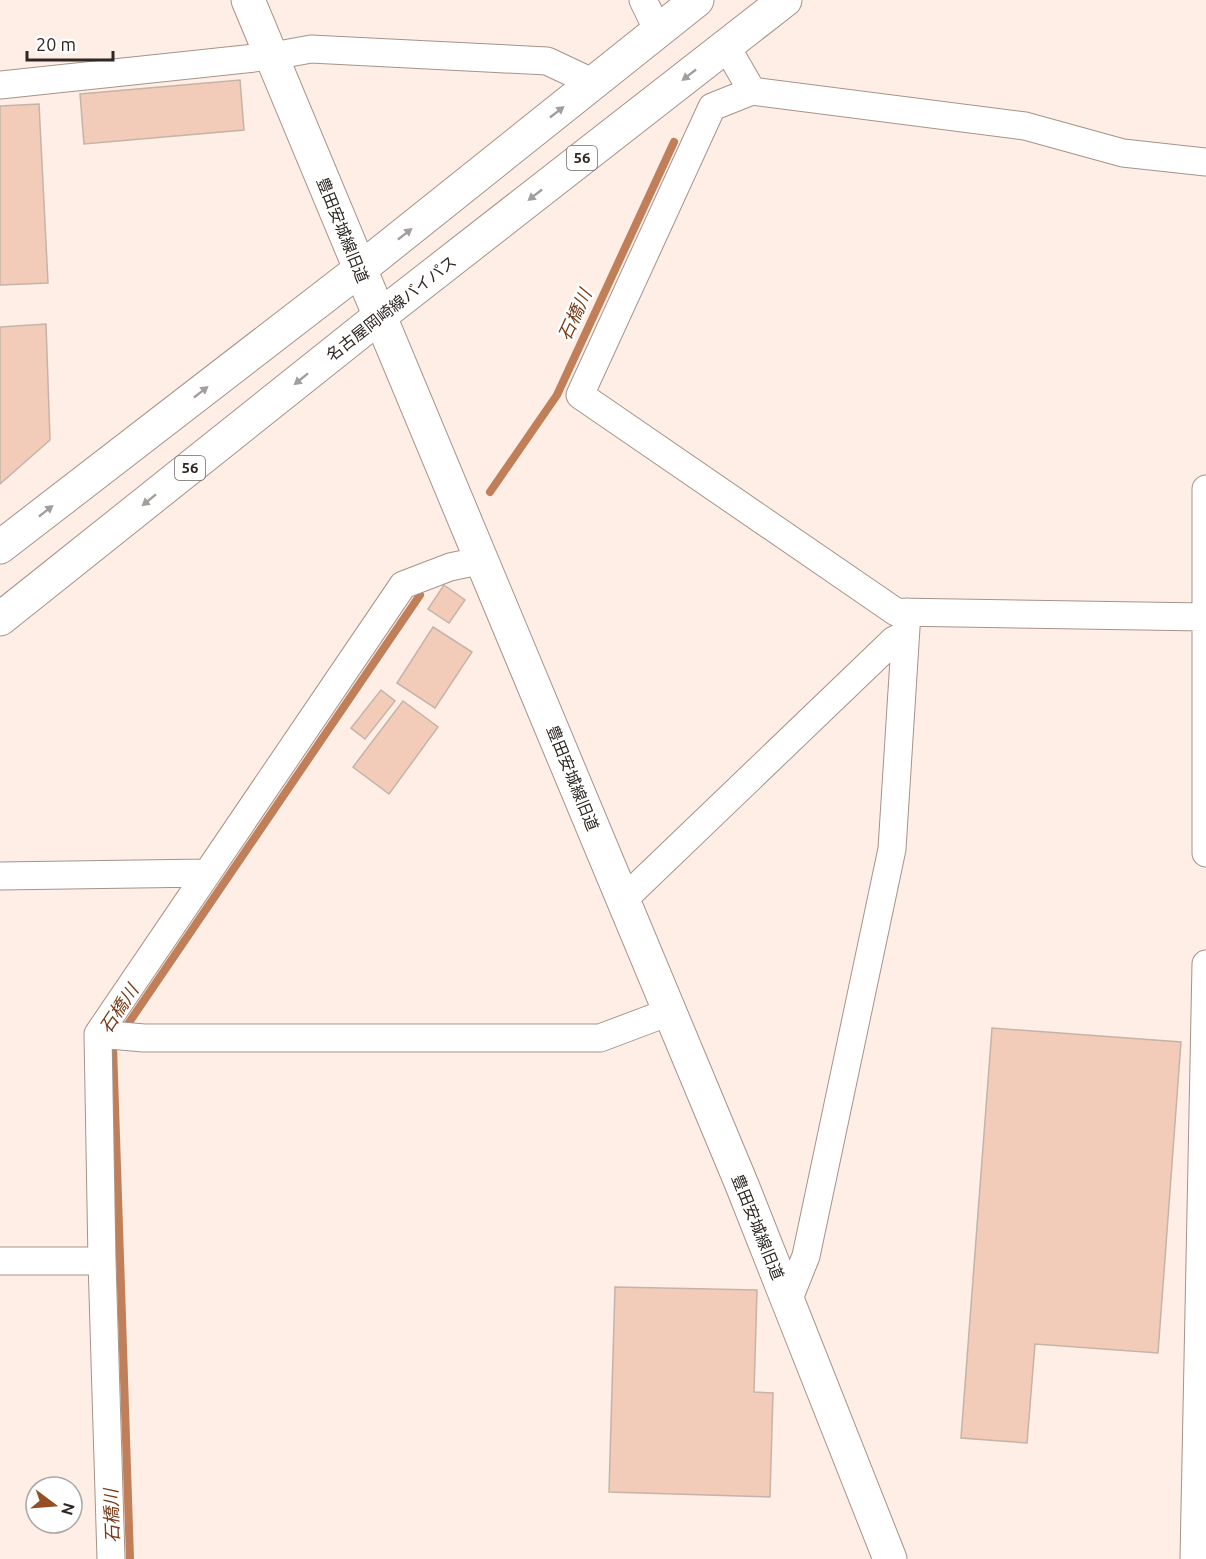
<svg xmlns="http://www.w3.org/2000/svg" width="1206" height="1559" viewBox="0 0 1206 1559" font-family="Ubuntu,'Noto Sans JP',sans-serif">
	<style>
		.lines { fill: none; stroke-linecap: round; stroke-linejoin: round }
		.stream { stroke: #c07e59; stroke-width: 8 }
		.building { fill: #f2ccb8; stroke: #c6b3a8; stroke-width: 1.5 }
		.minor-casing { stroke: #a69389; stroke-width: 29 }
		.tertiary-casing { stroke: #a69389; stroke-width: 35 }
		.primary-casing { stroke: #a69389; stroke-width: 35 }
		.minor { stroke: #fff; stroke-width: 27 }
		.tertiary { stroke: #fff; stroke-width: 33 }
		.primary { stroke: #fff; stroke-width: 33 }
		.oneway { fill: #a19e9c }
		.labels { text-anchor: middle; stroke-width: 5; stroke-linejoin: round; paint-order: stroke }
		.shield { fill: #fff; stroke: #6d6865; stroke-width: 1.5 }
		.shield-label { font-size: 15px; font-weight: bold; fill: #2e2723 }
		.street-label { font-size: 16px; fill: #2e2723; stroke: #fff }
		.water-label { font-size: 18px; font-style: italic; fill: #773d19; stroke: #fff }
	</style>
	<rect width="100%" height="100%" fill="#feeee5"/>
	<g class="lines">
		<path class="stream" d="M490,492L557,395L674,142
			M130,1559L113,1046L420,595"/>
	</g>
	<path class="building" d="M240,80L244,130L84,144L80,94Z
		M39,104L48,283L0,285V106Z
		M46,324L50,440L0,484V327Z
		M444,585L465,600L449,623L428,609Z
		M433,627L472,652L435,708L397,683Z
		M381,690L395,701L365,739L351,728Z
		M403,701L438,727L389,794L353,767Z
		M992,1028L1181,1042L1158,1353L1035,1344L1027,1443L961,1438Z
		M615,1287L757,1290L754,1392L773,1393L770,1497L609,1492Z"/>
	<g class="lines">
		<defs>
			<path id="minor" d="M643,0L658,31
				M726,46L752,91L1025,126L1123,153L1206,162
				M0,85L273,56L311,49L547,61L594,83
				M752,91L712,107L580,395L896,612L1204,617
				M1206,489V853
				M0,876L206,873
				M623,900L894,640L905,635
				M98,1034L144,1038H600L669,1012
				M0,1261H102L98,1034L403,585L450,567L483,560
				M102,1261L111,1559
				M788,1301L806,1256L892,849L907,612
				M1194,1559L1206,964"/>
			<path id="tertiary" d="M248,0L742,1185L890,1559"/>
			<path id="primary" d="M0,547L359,270L697,0
				M0,619L380,316L785,0"/>
		</defs>
		<use href="#minor" class="minor-casing"/>
		<use href="#tertiary" class="tertiary-casing"/>
		<use href="#primary" class="primary-casing"/>
		<use href="#minor" class="minor"/>
		<use href="#tertiary" class="tertiary"/>
		<use href="#primary" class="primary"/>
	</g>
	<defs><path id="oneway-solid" d="M-6-.8H1V-3.2L6.5 0L1 3.2V.8H-6Z" transform="scale(1.5)"/></defs>
	<g class="oneway">
		<use href="#oneway-solid" transform="translate(689 75) rotate(142)"/>
		<use href="#oneway-solid" transform="translate(557 112) rotate(-38)"/>
		<use href="#oneway-solid" transform="translate(535 195) rotate(142)"/>
		<use href="#oneway-solid" transform="translate(405 234) rotate(-38)"/>
		<use href="#oneway-solid" transform="translate(301 379) rotate(141)"/>
		<use href="#oneway-solid" transform="translate(201 392) rotate(-38)"/>
		<use href="#oneway-solid" transform="translate(149 500) rotate(141)"/>
		<use href="#oneway-solid" transform="translate(46 511) rotate(-38)"/>
	</g>
	<g class="labels">
		<g class="shield">
			<rect x="567" y="146" width="30" height="24" rx="4.5"/>
			<rect x="175" y="456" width="30" height="24" rx="4.5"/>
		</g>
		<g class="shield-label">
			<text x="582" y="163">56</text>
			<text x="190" y="473">56</text>
		</g>
		<g class="street-label">
			<text transform="translate(343 230) rotate(68)" y="6">豊田安城線旧道</text>
			<text transform="translate(391 308) rotate(-38)" y="6">名古屋岡崎線バイパス</text>
			<text transform="translate(573 778) rotate(68)" y="6">豊田安城線旧道</text>
			<text transform="translate(758 1227) rotate(68)" y="6">豊田安城線旧道</text>
		</g>
		<g class="water-label">
			<text transform="translate(575 315) rotate(-65)" y="6">石橋川</text>
			<text transform="translate(119 1009) rotate(-56)" y="6">石橋川</text>
			<text transform="translate(112 1516) rotate(-92)" y="6">石橋川</text>
		</g>
	</g>
	<g transform="translate(54 1505) rotate(106)"><circle r="28" fill="#ffffff" stroke="#aba9a7" stroke-width="1.5"/>
	<path d="M0-4.5L10 22L0 15L-10 22Z" fill="#944f24"/>
	<text y="-9" font-size="16" font-weight="bold" text-anchor="middle" fill="#2e2723">N</text>
	</g>
	<path d="M27 51v9h86v-9" fill="none" stroke="#2e2723" stroke-width="3"/>
	<text x="36" y="51" font-size="18" fill="#2e2723" stroke="#ffffff" stroke-width="4.5" paint-order="stroke">20 m</text>
</svg>
